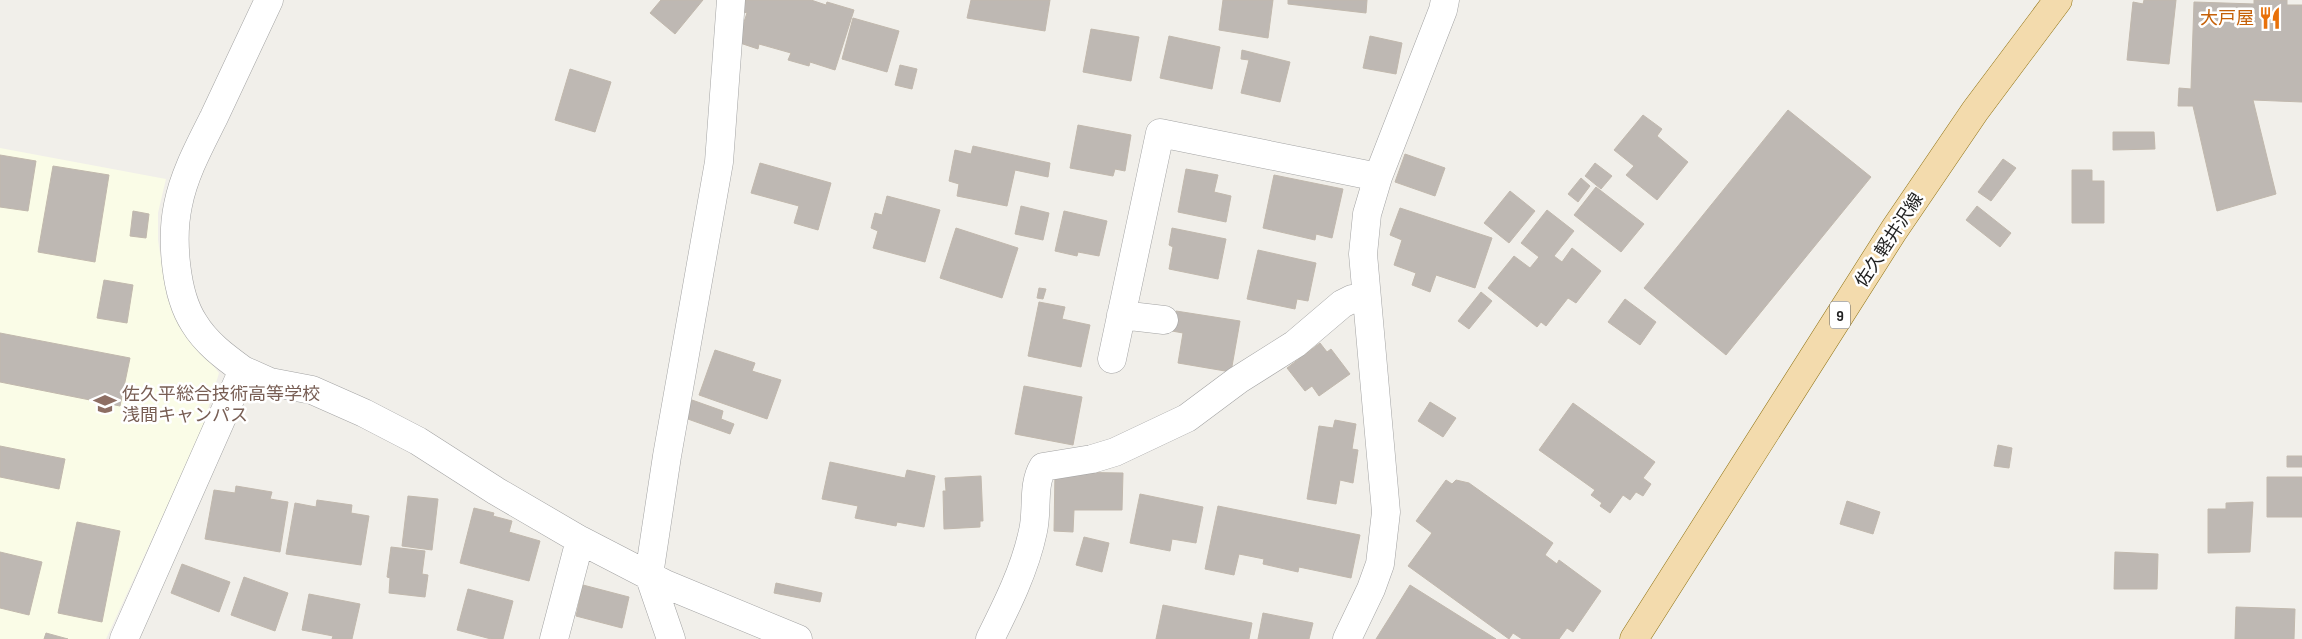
<svg xmlns="http://www.w3.org/2000/svg" width="2302" height="639" viewBox="0 0 2302 639" font-family="'Sofia Sans Condensed','Noto Sans JP',sans-serif">
	<style>
		.education { fill: #fafce7 }
		.building { fill: #beb8b3; stroke: #c1b8ad }
		.lines { fill: none; stroke-linecap: round; stroke-linejoin: round }
		.minor-casing { stroke: #a3a3a3; stroke-width: 29 }
		.primary-casing { stroke: #8f7110; stroke-width: 29 }
		.minor { stroke: #fff; stroke-width: 28 }
		.primary { stroke: #f3dbad; stroke-width: 28 }
		.labels { text-anchor: middle; stroke-width: 5; stroke-linejoin: round; paint-order: stroke }
		.shield { fill: #fff; stroke: #646464; stroke-width: 1 }
		.shield-label { font-size: 16px; font-weight: bold; fill: #222 }
		.food-label { font-size: 18px; fill: #c56008; stroke: #fff; text-anchor: end }
		.street-label { font-size: 18px; fill: #222; stroke: #fff }
		.education-label { font-size: 18px; fill: #785e54; stroke: #fff; text-anchor: start }
	</style>
	<rect width="100%" height="100%" fill="#f1efea"/>
	<path class="education" d="M0,148L166,179L158,213V240L167,298L183,326L219,373L200,435L106,639H0Z"/>
	<path class="building" d="M661,0H703L675,34L650,13Z
		M745,0H811L826,5L827,2L854,10L835,70L810,62L809,66L788,60L791,53L759,44L758,49L740,43L743,35L740,34L747,13L744,12Z
		M971,0H1050L1045,31L967,18Z
		M1223,0H1273L1268,38L1219,30Z
		M1288,0H1367L1366,13L1288,4Z
		M2144,0H2176L2169,64L2127,60L2133,2L2143,4Z
		M2254,0H2287V5H2302V102L2253,100L2276,194L2217,211L2193,106H2178L2179,88L2191,89L2194,2L2254,4Z
		M853,18L899,31L887,72L842,59Z
		M1091,29L1139,37L1131,81L1083,72Z
		M1169,36L1220,47L1212,89L1160,78Z
		M1370,36L1402,43L1396,74L1363,68Z
		M1242,50L1290,62L1280,102L1241,93L1249,60L1241,59Z
		M900,65L917,69L912,89L895,85Z
		M570,69L611,82L595,132L555,120Z
		M1788,110L1871,177L1726,355L1644,288Z
		M1643,115L1662,129L1657,136L1688,162L1657,200L1626,175L1634,166L1614,150Z
		M1078,125L1131,135L1125,171L1115,169L1113,176L1070,168Z
		M2113,132H2154L2155,149L2113,150Z
		M973,146L1050,163L1048,177L1015,170L1007,206L957,196L959,184L949,181L955,150L971,154Z
		M1405,154L1445,168L1435,196L1395,182Z
		M0,155L36,161L28,211L0,207Z
		M2003,159L2016,168L1991,201L1978,192Z
		M760,163L831,183L818,230L794,223L799,206L751,193Z
		M1595,163L1612,176L1601,189L1585,176Z
		M53,166L109,175L95,262L38,252Z
		M1186,169L1218,175L1214,192L1231,196L1226,222L1178,212Z
		M2072,170H2092V181H2104V223H2072Z
		M1274,175L1343,189L1332,238L1316,234L1315,240L1263,228Z
		M1581,178L1590,186L1578,202L1568,194Z
		M1596,187L1644,224L1621,252L1574,215Z
		M1510,191L1535,211L1509,243L1484,223Z
		M887,196L940,210L925,262L873,248L878,231L871,228L875,213L882,215Z
		M1021,206L1049,213L1043,240L1015,234Z
		M1977,206L2011,233L2000,247L1966,220Z
		M1400,208L1492,238L1475,288L1436,275L1430,292L1412,285L1416,273L1394,265L1402,240L1390,235Z
		M1547,210L1574,231L1554,256L1562,262L1572,248L1601,271L1576,303L1568,298L1546,326L1541,322L1537,327L1488,288L1514,256L1530,268L1539,257L1521,243Z
		M133,211L149,214L146,238L130,236Z
		M1064,211L1107,221L1099,256L1078,252L1077,256L1055,251Z
		M956,228L1018,248L1002,298L940,278Z
		M1172,228L1226,239L1218,279L1169,269L1173,247L1169,245Z
		M1258,250L1316,263L1308,301L1297,299L1295,309L1247,299Z
		M104,280L133,285L127,323L97,318Z
		M1039,288L1046,289L1043,299L1037,298Z
		M1481,292L1492,301L1469,329L1458,321Z
		M1625,299L1656,322L1640,345L1608,322Z
		M1039,302L1065,307L1062,319L1090,325L1081,367L1028,356Z
		M1176,311L1240,321L1231,372L1178,363L1183,333L1172,331Z
		M0,333L130,358L120,406L0,382Z
		M1320,343L1327,352L1331,349L1350,374L1319,396L1312,386L1305,391L1287,368Z
		M715,350L755,363L752,371L781,380L767,419L699,395Z
		M1024,386L1082,397L1073,445L1015,434Z
		M692,400L723,411L721,419L734,424L730,434L685,418Z
		M1430,402L1456,418L1443,437L1418,421Z
		M1573,403L1655,462L1643,478L1651,484L1643,496L1636,492L1630,500L1623,495L1610,513L1600,506L1602,503L1591,495L1595,490L1539,450Z
		M1335,420L1356,424L1352,449L1358,450L1353,483L1340,480L1336,504L1307,499L1319,426L1333,428Z
		M1998,445L2012,448L2009,468L1994,466Z
		M0,446L65,459L59,489L0,477Z
		M2287,456H2302V467H2287Z
		M830,462L905,478L907,470L935,476L924,527L897,522L896,526L855,518L858,506L822,499Z
		M1055,472L1123,473L1122,510H1074L1073,532L1054,531Z
		M981,476L983,521H980V527L944,529L943,491H946L945,478Z
		M2267,477H2302V517H2267Z
		M1446,480L1452,484L1456,480L1469,483L1553,543L1545,555L1557,564L1559,560L1601,591L1573,632L1567,628L1559,639H1522L1513,633L1509,639L1408,566L1432,533L1416,521Z
		M236,486L272,492L270,499L288,502L280,552L205,539L214,490L235,493Z
		M1140,494L1203,507L1196,543L1172,539L1170,551L1130,543Z
		M408,496L438,499L432,550L402,546Z
		M317,500L352,505L351,513L369,516L361,565L286,554L295,503L316,507Z
		M1847,501L1880,512L1873,534L1840,524Z
		M2253,502L2250,552L2208,553V509H2226V503Z
		M1218,506L1360,535L1351,578L1299,567L1298,572L1263,564L1264,559L1239,554L1234,575L1205,569Z
		M474,508L494,513L493,516L512,521L509,532L540,541L529,581L460,563Z
		M77,522L120,531L102,622L58,613Z
		M1084,537L1109,543L1102,572L1076,565Z
		M391,547L425,551L422,574L428,575L425,597L389,593L390,578L387,577Z
		M0,552L42,562L29,615L0,608Z
		M2115,552L2158,554L2157,589H2114Z
		M182,564L230,582L219,612L171,593Z
		M244,577L288,593L275,631L231,615Z
		M776,583L822,593L820,602L774,593Z
		M583,585L629,597L622,628L576,616Z
		M1410,585L1496,639H1376Z
		M468,589L513,601L503,639H491L457,630Z
		M309,594L360,604L352,639H332L333,636L302,630Z
		M1163,605L1252,623L1249,639H1156Z
		M2236,607L2295,609L2294,639H2235Z
		M1263,613L1313,623L1309,639H1258Z
		M46,633L68,639H44Z"/>
	<g class="lines">
		<defs>
			<path id="minor" d="M1121,315L1164,320
				M1112,359L1160,133L1378,177
				M243,370L270,382L312,390L364,413L418,441L496,491L580,540L665,584L798,639
				M124,639L243,370C225,357 206,343 194,323C175,294 171,238 178,205C184,174 200,145 214,117C232,78 251,39 269,0
				M554,639L580,540
				M671,639L649,575L667,456L719,162L731,0
				M990,639C1007,605 1025,569 1033,531C1038,510 1032,485 1043,467L1092,459L1115,452L1187,418L1238,380L1295,344L1342,304L1352,299L1366,298
				M1347,639L1371,589L1380,564L1386,512L1363,254L1367,214L1378,177L1443,10L1445,0"/>
			<path id="primary" d="M1634,639L1894,230L1975,111L2058,0"/>
		</defs>
		<use href="#minor" class="minor-casing"/>
		<use href="#primary" class="primary-casing"/>
		<use href="#minor" class="minor"/>
		<use href="#primary" class="primary"/>
	</g>
	<defs>
		<symbol id="restaurant-bare" viewBox="-9 -9 18 18"><path d="M-5-6h1v4h1v-4h1v4h1v-4h1v5L-1.5 .5V6h-2V.5L-5-1ZM5-6V6H3V1.5H1.5Q1.5-4 5-6Z" fill="#e8710a" stroke="#fff" stroke-width="2.5" paint-order="stroke"/></symbol>
		<symbol id="school-bare" viewBox="-9 -9 18 18"><path d="M0-5L7-2L0 1L-7-2ZM-4 1L0 2.5L4 1V4Q0 6-4 4Z" fill="#8d6e63" stroke="#fff" stroke-width="2.5" paint-order="stroke"/></symbol>
	</defs>
	<g fill-rule="evenodd">
		<use href="#restaurant-bare" x="2254" y="2" width="32" height="32"/>
		<use href="#school-bare" x="89" y="388" width="32" height="32"/>
	</g>
	<g class="labels">
		<rect class="shield" x="1830" y="301.5" width="20" height="27" rx="4"/>
		<g class="shield-label">
			<text x="1840" y="321">9</text>
		</g>
		<g class="food-label">
			<text x="2254" y="24">大戸屋</text>
		</g>
		<g class="street-label">
			<text transform="translate(1889 240) rotate(-57)" y="6">佐久軽井沢線</text>
		</g>
		<g class="education-label">
			<text x="122" y="400">佐久平総合技術高等学校<tspan x="122" dy="21">浅間キャンパス</tspan></text>
		</g>
	</g>
</svg>
